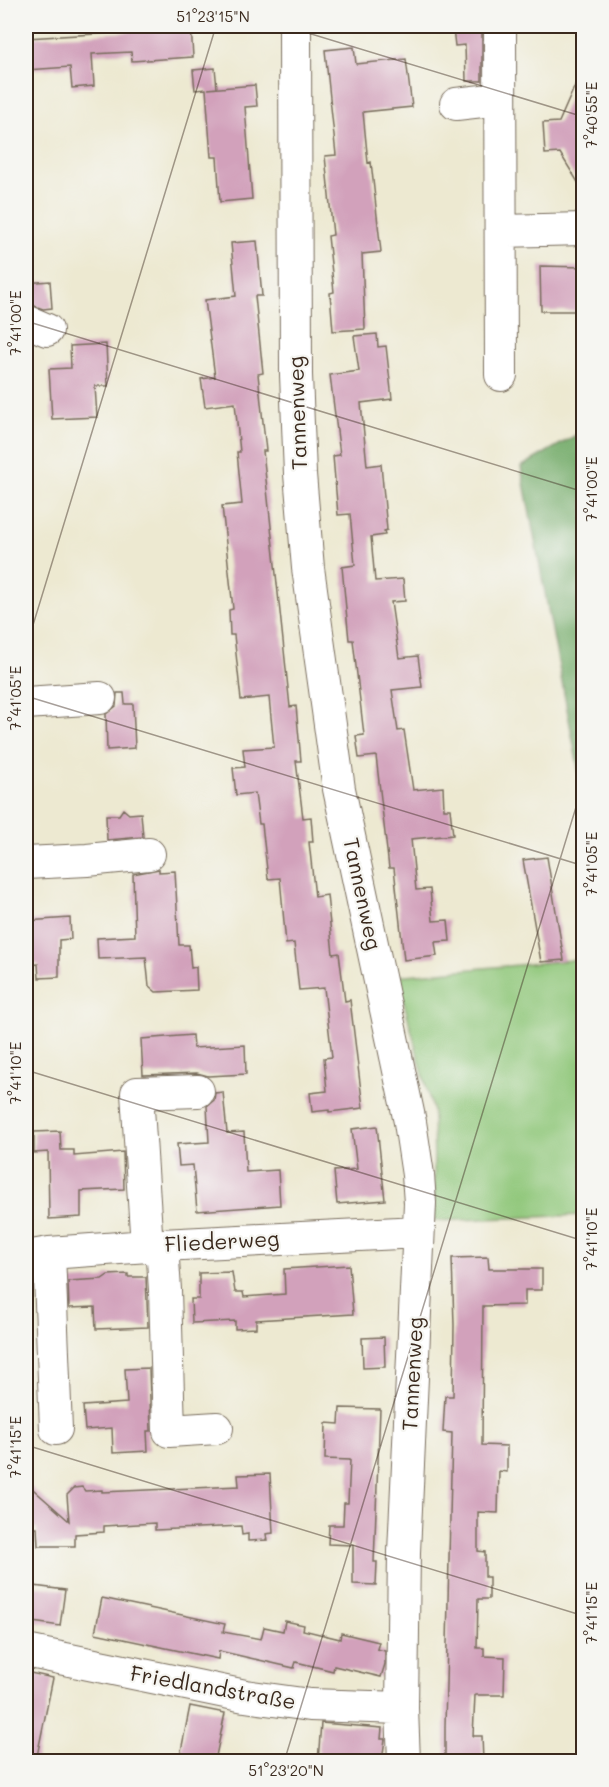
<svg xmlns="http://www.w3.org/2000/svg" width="609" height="1787" viewBox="0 0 609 1787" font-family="Mali,sans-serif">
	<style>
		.green { fill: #90c77a; stroke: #66784c; stroke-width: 1.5 }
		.forest { fill: #74ac6a; stroke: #586b44; stroke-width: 1.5 }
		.building { fill: #d2a1bb }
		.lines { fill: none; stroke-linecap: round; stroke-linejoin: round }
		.minor-casing { stroke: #796d5d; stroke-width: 34 }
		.minor { stroke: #fff; stroke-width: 32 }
		.ticks { fill: none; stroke: #3b2a1e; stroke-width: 1.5; stroke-opacity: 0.45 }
		.labels { text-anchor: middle; stroke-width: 4.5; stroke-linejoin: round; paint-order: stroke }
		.street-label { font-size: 21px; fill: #3b2a1e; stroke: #f6f6f2 }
		.neatline { fill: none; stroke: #3b2a1e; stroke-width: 2 }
		.ticks-label { font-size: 15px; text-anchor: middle; fill: #3b2a1e }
	</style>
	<rect width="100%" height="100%" fill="#f6f6f2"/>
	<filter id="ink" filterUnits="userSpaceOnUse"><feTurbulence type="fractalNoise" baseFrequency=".0167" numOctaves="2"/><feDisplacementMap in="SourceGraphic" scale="12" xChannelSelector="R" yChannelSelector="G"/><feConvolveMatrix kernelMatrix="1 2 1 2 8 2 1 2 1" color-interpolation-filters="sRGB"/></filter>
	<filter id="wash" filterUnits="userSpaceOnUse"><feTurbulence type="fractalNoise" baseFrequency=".008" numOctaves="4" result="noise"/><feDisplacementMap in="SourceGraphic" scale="24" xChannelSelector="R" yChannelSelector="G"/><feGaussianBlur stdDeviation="1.35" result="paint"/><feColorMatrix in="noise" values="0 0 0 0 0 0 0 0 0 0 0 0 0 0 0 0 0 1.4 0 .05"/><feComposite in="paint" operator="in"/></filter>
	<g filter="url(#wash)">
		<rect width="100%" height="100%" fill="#ede9d1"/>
		<path class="green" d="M583,959V1215L435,1221L433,1112L397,976Z"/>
		<path class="forest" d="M583,431V793L521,467Z"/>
		<g id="blocks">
			<path class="building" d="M191,26L193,57L132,61L131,52L92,54L94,86L72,88L70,67L26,70V38L130,32V30Z
				M464,26H476L482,32V81H466L465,45L455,46L453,28Z
				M354,47L356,64L406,59L412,107L363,112L368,163L371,162L381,252L362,254L365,329L333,331L330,293L334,292L328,236L333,235L325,156L336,155L325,50Z
				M584,65V192L560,153L545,154L543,123L559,122Z
				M215,68L217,88L208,89L255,85L257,106L245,107L252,199L220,202L217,157H211L206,89L195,90L193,70Z
				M257,241L262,296H255L263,373L258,374L266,451H263L290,707L296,706L301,761H296L303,818L311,817L313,842H309L315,897L327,895L333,954L339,953L345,1001L350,1000L363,1108L329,1112V1110L312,1112L310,1093L327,1091L324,1058L332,1057L324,988L299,990L294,943L286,944L280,878L268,879L262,824H259L255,793L236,795L233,768L245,767L243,749L274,747L269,697L241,700L234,635H230L229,610L233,609L222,506L242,504L237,452H240L235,403L205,407L201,379L215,377L205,300L236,296L231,243Z
				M540,266L584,267V288H581V311H541Z
				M50,281L52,308L43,309L26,303V283Z
				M377,334L378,347L386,346L392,399L361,403L367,466L381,464L387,530L384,531L385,535L371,537L375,581L403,579L405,601L391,602L399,658L418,656L422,687L392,690L398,731L404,730L413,790L443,787L444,809H450L453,835L411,839L416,890L430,889L433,921L448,920L450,941L435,942L437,956L404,960L394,868H389L376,756L359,758L356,736L364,735L353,640H349L342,567L355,565L350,514L338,515L333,456L340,455L330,375L359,371L354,336Z
				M106,344L108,386H95L97,417L52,419L49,369L71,368L70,346Z
				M117,693H124L125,704H133L135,748L107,750L106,714L116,706Z
				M123,809L129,814L141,813L143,837L107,840L106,815H119Z
				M547,857L564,960L541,962L523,860Z
				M159,869V872L175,871L179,945H189L191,968L196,967L197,990L156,992L149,986L146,957L98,959L97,938L135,936L133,874Z
				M70,918L71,939L59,940V977L39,978L38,964L26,965V921Z
				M192,1035L193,1048L245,1045L246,1074L208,1076L197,1073L143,1075L141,1039Z
				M223,1092L227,1133L244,1132L246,1172L278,1170L280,1205L197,1211L193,1165L179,1166L177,1144L209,1142L207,1106L214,1100L215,1093Z
				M377,1126L385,1200L337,1204L334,1171L357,1169L352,1129Z
				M60,1131L61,1150H74V1156L123,1152L124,1189L81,1191V1217L49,1219L48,1152L34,1153V1132Z
				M488,1257L489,1269H542V1290H525V1305L483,1306L482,1445L507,1446V1472L499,1471L498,1513L478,1512V1551L485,1552V1577H489V1599H478L477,1648H484V1656L505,1657L504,1695H475L473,1736H482L483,1761H445V1727L452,1433L443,1432L445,1396H453L454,1325L452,1258Z
				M349,1265L353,1314L256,1320V1328L235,1329V1321L192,1323L191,1299H199V1273L232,1272L235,1292H243L244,1297L285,1294L284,1269Z
				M128,1274V1277H146L148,1327L96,1329L95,1307L69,1308L68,1281L102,1279L108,1275Z
				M384,1337L385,1367L363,1368L362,1338Z
				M149,1368L151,1431H147L148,1451L113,1453L112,1428L85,1430L83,1406L127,1403L125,1369Z
				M340,1408L380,1409L374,1562H377L376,1585L353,1584V1545L328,1544L329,1525H343L344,1503H348L350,1460L325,1459L326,1423L339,1424Z
				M270,1474L273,1533L266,1534L267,1540L248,1541V1534L242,1535L241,1526L155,1530V1523L104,1526V1532L75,1534V1546H38L37,1528H26V1483L69,1521L67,1495L74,1488L82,1487L85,1491L102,1490V1492L239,1486L238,1475Z
				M26,1585L65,1590L60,1626L26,1621Z
				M102,1598L225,1624L223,1632L261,1639L264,1627L283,1631L285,1621L304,1625L303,1630L340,1639L341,1633L379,1642L377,1649L385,1651V1664L381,1677L334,1666L333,1671L296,1662L294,1668L219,1651L218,1659L95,1633Z
				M26,1672L53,1678L36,1761H26Z
				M190,1706L225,1713L215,1761H179Z
				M321,1723L382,1728L381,1739H385L382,1761H318Z"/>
		</g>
	</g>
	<g filter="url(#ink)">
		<use href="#blocks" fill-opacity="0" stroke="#796d5d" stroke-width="1.5"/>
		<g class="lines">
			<defs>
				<path id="minor" d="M295,26L296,375L300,474L308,568L339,789L410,1122L418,1175L420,1203L404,1552L402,1708L404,1762
					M500,26L501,375
					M456,104L500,99
					M501,231L584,229
					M26,321L47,330
					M26,703L100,698
					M26,863L87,860L149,854
					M162,1245L165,1290L169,1431L217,1428
					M147,1247L137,1093L198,1091
					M49,1253L56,1429
					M26,1257L49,1253L162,1245L418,1232
					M26,1651L245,1696L310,1705L402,1708"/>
			</defs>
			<use href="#minor" class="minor-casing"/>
			<use href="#minor" class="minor"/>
		</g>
	</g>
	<path class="ticks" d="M285,26L584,117M26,321L584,492M26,648L216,26M26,696L584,866M26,1070L584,1241M26,1445L584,1616M284,1762L584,781"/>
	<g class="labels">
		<g class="street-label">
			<text transform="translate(298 413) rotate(-92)" y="7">Tannenweg</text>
			<text transform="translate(362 894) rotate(78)" y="7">Tannenweg</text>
			<text transform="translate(222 1242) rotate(-3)" y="7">Fliederweg</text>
			<text transform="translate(413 1374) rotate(-87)" y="7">Tannenweg</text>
			<text transform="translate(213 1688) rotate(10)" y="7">Friedlandstraße</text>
		</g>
	</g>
	<rect width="609" height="1787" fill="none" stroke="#f6f6f2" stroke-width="66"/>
	<rect x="33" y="33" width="543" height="1721" class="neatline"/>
	<g class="ticks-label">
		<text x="213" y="22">51°23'15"N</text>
		<text transform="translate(592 115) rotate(-90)" y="5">7°40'55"E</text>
		<text transform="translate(16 323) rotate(-90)" y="5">7°41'00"E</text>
		<text transform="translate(592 489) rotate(-90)" y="5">7°41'00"E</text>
		<text transform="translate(16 698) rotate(-90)" y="5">7°41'05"E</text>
		<text transform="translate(592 864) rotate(-90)" y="5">7°41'05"E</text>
		<text transform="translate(16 1073) rotate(-90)" y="5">7°41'10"E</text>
		<text transform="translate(592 1239) rotate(-90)" y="5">7°41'10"E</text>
		<text transform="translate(16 1447) rotate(-90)" y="5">7°41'15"E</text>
		<text transform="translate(592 1613) rotate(-90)" y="5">7°41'15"E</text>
		<text x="286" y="1776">51°23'20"N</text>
	</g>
</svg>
